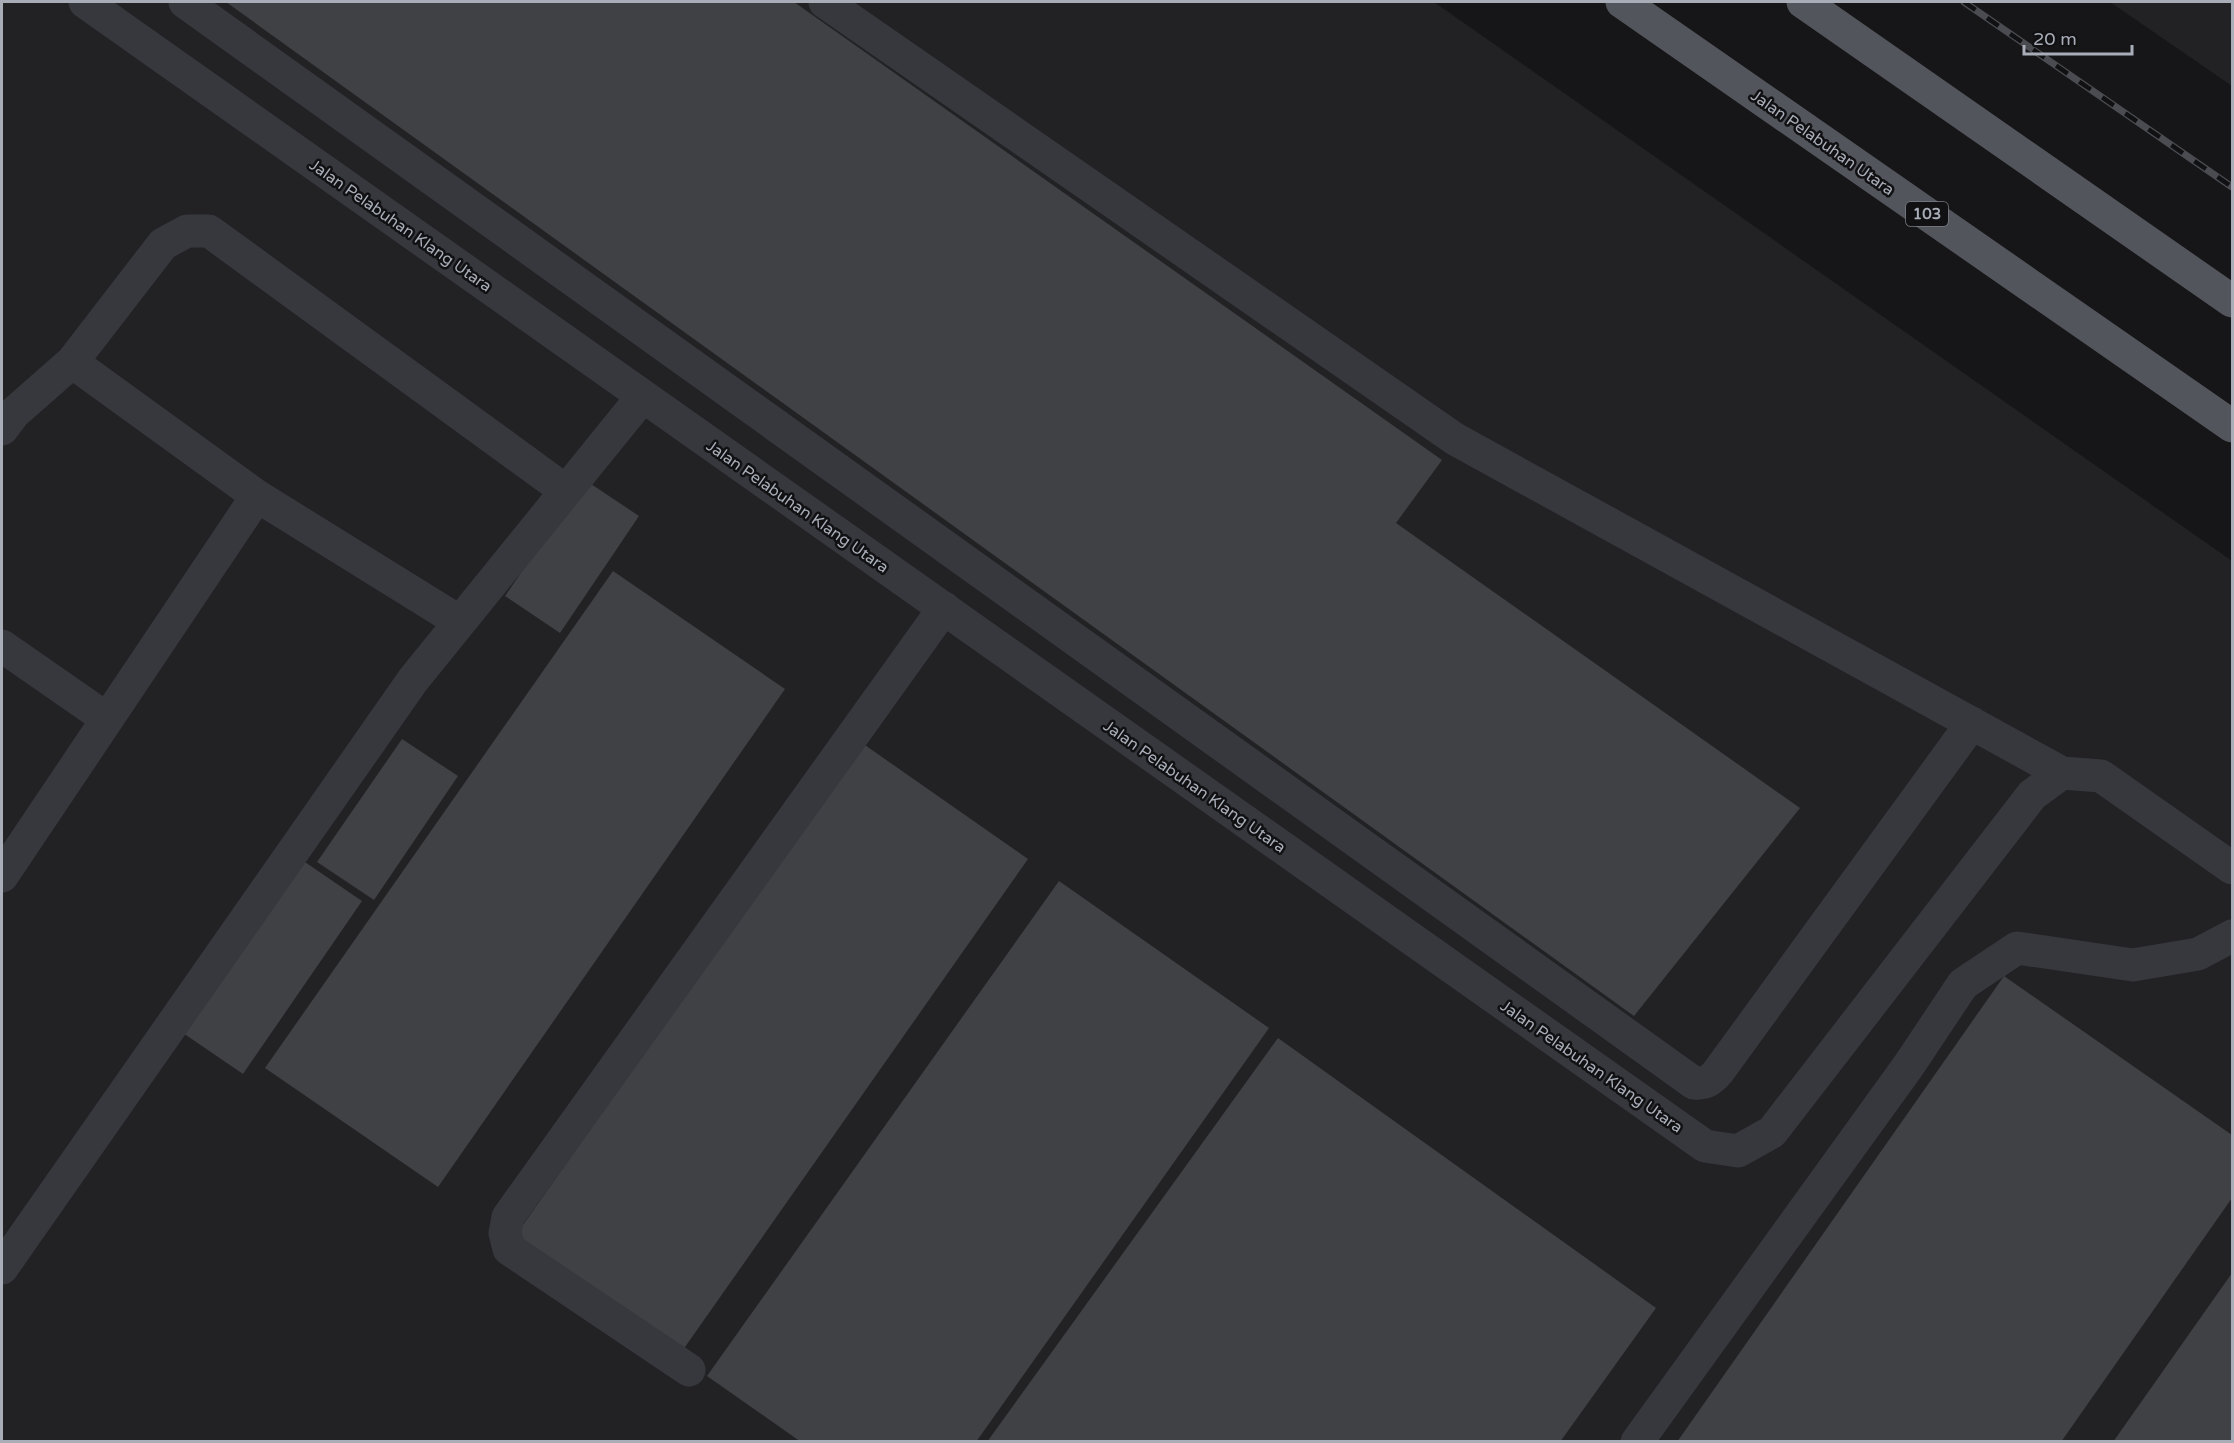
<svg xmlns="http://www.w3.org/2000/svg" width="2234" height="1443" viewBox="0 0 2234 1443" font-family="'Varela Round',sans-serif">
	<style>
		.built { fill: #222225 }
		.building { fill: #404145 }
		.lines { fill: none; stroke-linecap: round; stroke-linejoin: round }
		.minor { stroke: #37383d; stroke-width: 33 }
		.major { stroke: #53555c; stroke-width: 33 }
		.rail-casing { stroke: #4a4c52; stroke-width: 7 }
		.rail { stroke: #111113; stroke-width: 4.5; stroke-dasharray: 14; stroke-linecap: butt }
		.labels { text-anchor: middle; stroke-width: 5; stroke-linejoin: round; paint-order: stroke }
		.shield { fill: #111113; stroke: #7b7e86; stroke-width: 1.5 }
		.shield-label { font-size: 15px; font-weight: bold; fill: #a8adb8 }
		.street-label { font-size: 16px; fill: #a8adb8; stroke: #111113 }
	</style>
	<rect width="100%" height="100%" fill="#161618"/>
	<path class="built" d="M2,2H1434L2232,561V1441L2,1442Z
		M2110,2H2232V86Z"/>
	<path class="building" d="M226,2H794L1442,460L1396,523L1800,808L1634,1016Z
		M585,480L639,516L560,633L505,596Z
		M613,571L785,689L438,1187L265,1068Z
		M402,739L458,776L374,900L317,862Z
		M862,743L1028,859L678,1357L511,1242Z
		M299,858L362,901L243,1074L180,1031Z
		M1059,881L1269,1028L976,1442H801L707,1376Z
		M2004,976L2232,1135V1198L2061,1442H1677Z
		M1278,1038L1656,1308L1560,1442H987Z
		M2232,1273V1442H2113Z"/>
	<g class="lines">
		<path class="minor" d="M85,2L1705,1146L1738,1151L1772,1132L2032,795L2062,773L2101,776L2232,868
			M185,2L1694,1083C1706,1084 1711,1080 1718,1072L1972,723
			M825,2L1455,439L2062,773
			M72,362L257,496
			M2,429L14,413L72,362L163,244L187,231H209L566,491
			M2,646L107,719
			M2,876L257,496L460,622
			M2,1268L413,680L643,396
			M689,1370L509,1249L505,1233L508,1217L944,608
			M1637,1442L1909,1065L1963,984L2017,948L2133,965L2198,954L2232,936"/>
		<path class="major" d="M1622,2L2232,426
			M1803,2L2232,301"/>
		<defs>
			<path id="rail" d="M1964,2L2232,187"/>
		</defs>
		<use href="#rail" class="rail-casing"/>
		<use href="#rail" class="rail"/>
	</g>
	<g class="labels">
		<rect class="shield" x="1906" y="202" width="42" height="24" rx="4.5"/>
		<g class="shield-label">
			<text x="1927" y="219">103</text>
		</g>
		<g class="street-label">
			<text transform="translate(1823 142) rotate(35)" y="6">Jalan Pelabuhan Utara</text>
			<text transform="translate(401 225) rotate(35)" y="6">Jalan Pelabuhan Klang Utara</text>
			<text transform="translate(798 506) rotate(35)" y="6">Jalan Pelabuhan Klang Utara</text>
			<text transform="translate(1195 786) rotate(35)" y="6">Jalan Pelabuhan Klang Utara</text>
			<text transform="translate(1592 1066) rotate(35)" y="6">Jalan Pelabuhan Klang Utara</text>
		</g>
	</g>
	<rect width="2234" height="1443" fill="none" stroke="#a8adb8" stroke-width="6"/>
	<path d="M2024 45v9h108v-9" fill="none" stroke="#a8adb8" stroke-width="3"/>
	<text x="2033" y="45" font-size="18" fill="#a8adb8" stroke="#111113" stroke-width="4.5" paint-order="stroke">20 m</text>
</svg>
